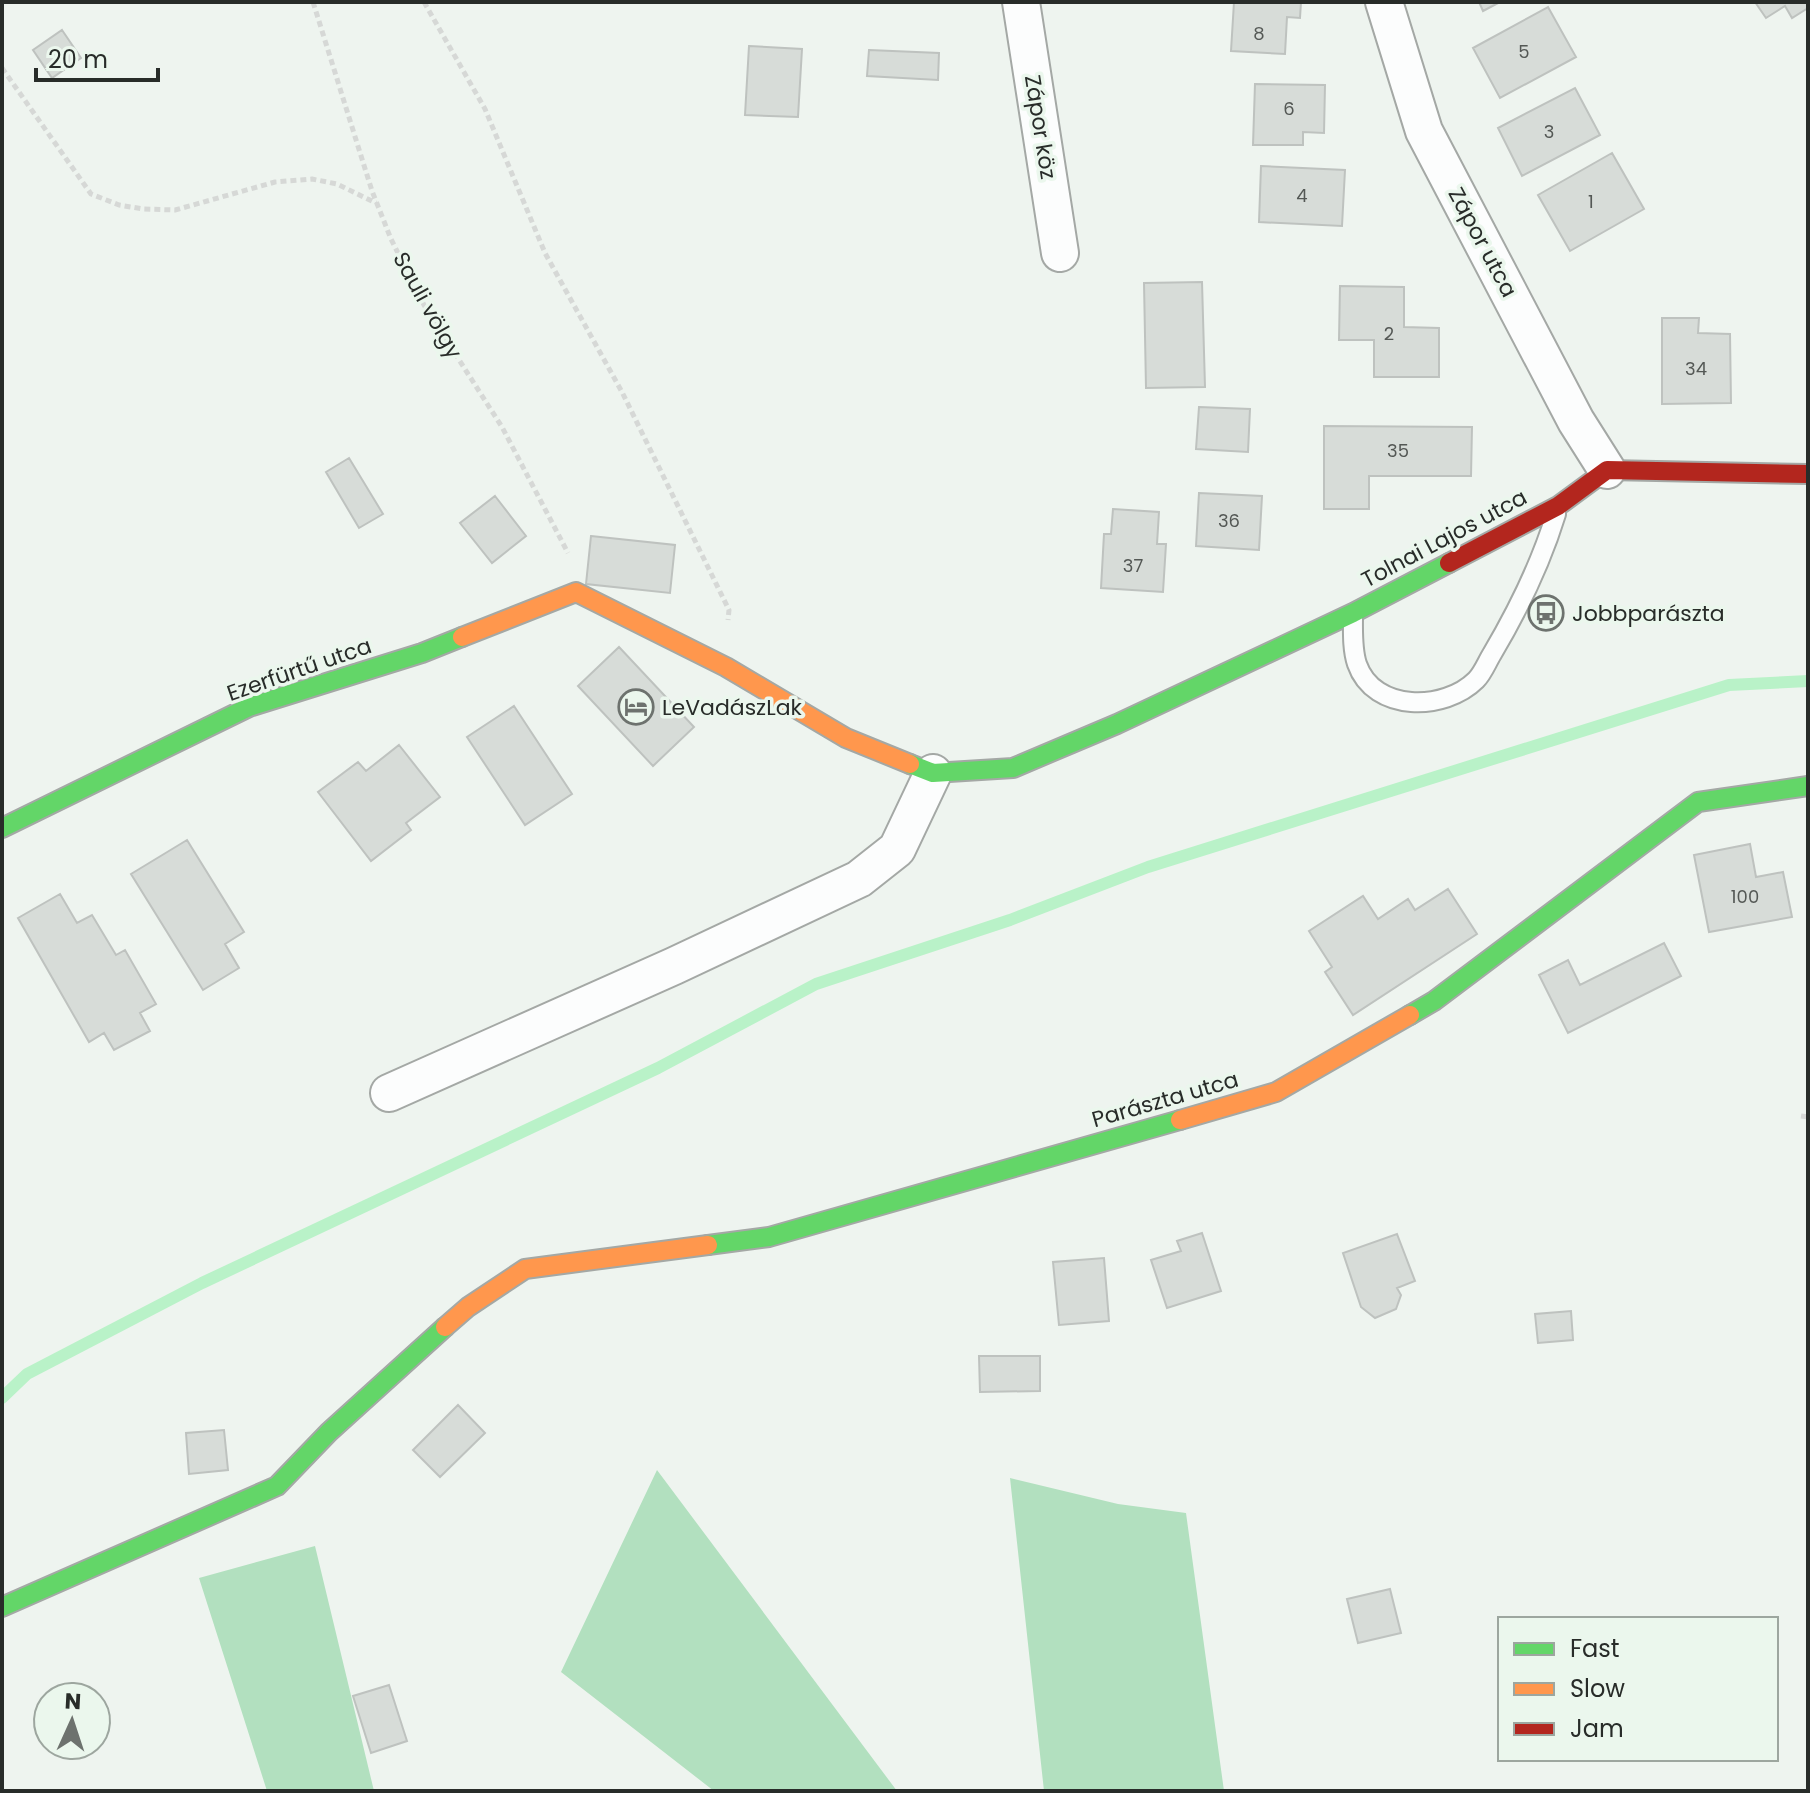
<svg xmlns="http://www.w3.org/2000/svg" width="1810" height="1793" viewBox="0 0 1810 1793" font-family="Poppins,sans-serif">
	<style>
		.forest { fill: #b2e0bf }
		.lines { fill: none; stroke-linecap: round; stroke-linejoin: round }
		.stream { stroke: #b9f2c8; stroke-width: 12 }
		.building { fill: #d7dcd8; stroke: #bec2bf; stroke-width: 2 }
		.lane-casing { stroke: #a4a8a5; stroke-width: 22 }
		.street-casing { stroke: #a4a8a5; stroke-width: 40 }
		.fast-casing { stroke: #a4a8a5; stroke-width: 22 }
		.slow-casing { stroke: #a4a8a5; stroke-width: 22 }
		.jam-casing { stroke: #a4a8a5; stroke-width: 22 }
		.path { stroke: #d6d8d6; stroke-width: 5; stroke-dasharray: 6 4; stroke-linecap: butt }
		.lane { stroke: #fcfdfd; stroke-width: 18 }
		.street { stroke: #fcfdfd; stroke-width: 36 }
		.fast { stroke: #63d668; stroke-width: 18 }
		.slow { stroke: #ff974d; stroke-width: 18 }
		.jam { stroke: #b3261e; stroke-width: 18 }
		.labels { text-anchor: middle; stroke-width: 7; stroke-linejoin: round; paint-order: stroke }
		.number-label { font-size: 18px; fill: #545855 }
		.street-label { font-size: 22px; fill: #282c29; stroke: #ebf7ed }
		.poi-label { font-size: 22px; fill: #282c29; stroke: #ebf7ed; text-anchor: start }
	</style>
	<rect width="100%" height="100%" fill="#eef4ef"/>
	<path class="forest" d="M657,1470L897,1791H714L561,1672Z
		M1010,1478L1118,1504L1186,1513L1224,1791H1044Z
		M315,1546L374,1791H267L199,1578Z"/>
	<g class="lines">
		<path class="stream" d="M2,1398L27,1374L202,1283L658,1068L816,984L1010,920L1148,867L1729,685L1808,681"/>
	</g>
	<path class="building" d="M1229,2H1301L1300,18L1287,17L1285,54L1231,51L1234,2Z
		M1479,2H1500L1483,11Z
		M1755,2H1808V8L1792,18L1785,6L1766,18Z
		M1548,7L1576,57L1500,98L1473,48Z
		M62,30L81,58L52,78L33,50Z
		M749,46L802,49L798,117L745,115Z
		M869,50L939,53L938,80L867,76Z
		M1255,84L1325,85L1324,133L1303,132V145H1253Z
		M1575,88L1600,135L1522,176L1498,128Z
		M1612,153L1644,209L1570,251L1538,195Z
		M1261,166L1345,170L1342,226L1259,222Z
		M1202,282L1205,387L1146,388L1144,283Z
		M1340,286L1404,287V327L1439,328V377H1374V340H1339Z
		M1662,318H1699L1698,333L1730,334L1731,403L1662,404Z
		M1199,407L1250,409L1248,452L1196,449Z
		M1324,426L1472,427L1471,476H1369V509H1324Z
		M349,458L383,514L359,528L326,472Z
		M1199,493L1262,496L1259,550L1196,546Z
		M495,496L526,536L492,563L460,523Z
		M1113,509L1159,512L1157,544H1166L1163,592L1101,588L1104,534H1111Z
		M591,536L675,545L670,593L586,584Z
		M619,647L694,727L653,766L578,686Z
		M514,706L572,794L525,825L467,737Z
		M399,745L440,797L406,823L411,830L371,861L318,792L358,762L366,771Z
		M187,840L244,932L225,944L239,968L203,990L131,874Z
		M1750,844L1756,877L1783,872L1792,917L1709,932L1694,855Z
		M1448,889L1477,934L1353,1015L1325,972L1332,967L1309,931L1363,896L1378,919L1408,899L1415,910Z
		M60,894L77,923L92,915L116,955L125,950L156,1004L140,1013L150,1031L114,1050L104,1033L89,1042L18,918Z
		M1664,943L1681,976L1568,1033L1539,975L1568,960L1580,985Z
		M1202,1233L1221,1291L1167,1308L1151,1260L1181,1251L1177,1241Z
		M1397,1234L1415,1281L1397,1288L1401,1295L1396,1309L1375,1318L1361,1307L1343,1253Z
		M1104,1258L1109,1321L1059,1325L1053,1262Z
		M1571,1311L1573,1340L1538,1343L1535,1314Z
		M979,1356H1040V1391L980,1392Z
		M458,1405L485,1433L440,1477L413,1450Z
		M224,1430L228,1470L189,1474L186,1433Z
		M1390,1589L1401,1633L1358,1643L1347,1599Z
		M389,1685L407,1741L371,1753L353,1696Z"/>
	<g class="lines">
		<defs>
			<path id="lane" d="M1353,615C1353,631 1352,649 1357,664C1374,713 1445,711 1476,680C1483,673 1487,662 1492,654C1518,610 1541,563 1556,514"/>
			<path id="street" d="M1021,2L1060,253
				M1384,2L1424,131L1576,421L1607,470
				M389,1093L674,966L859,879L897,849L933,773"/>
			<path id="fast" d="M910,764L933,773L1013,768L1117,724L1353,613L1449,563
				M2,828L249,707L422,653L462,637
				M1410,1015L1434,1001L1698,802L1808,786
				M708,1245L769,1237L1180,1120
				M2,1607L277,1486L329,1432L445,1327"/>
			<path id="slow" d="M462,637L576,592L726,667L846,738L910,764
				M1180,1120L1276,1092L1410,1015
				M445,1327L468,1307L525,1269L708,1245"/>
			<path id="jam" d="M1449,563L1558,506L1607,470L1808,474"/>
		</defs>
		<use href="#lane" class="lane-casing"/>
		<use href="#street" class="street-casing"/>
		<use href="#fast" class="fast-casing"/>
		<use href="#slow" class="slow-casing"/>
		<use href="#jam" class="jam-casing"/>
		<path class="path" d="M313,2L372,191L391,239L424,305L502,427L568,553
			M424,2L485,109L545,253L622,392L729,610L728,620
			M2,68L91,194L119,205L143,209L175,210L275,182L312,179L337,184L376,203
			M1801,1116L1808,1117"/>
		<use href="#lane" class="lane"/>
		<use href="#street" class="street"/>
		<use href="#fast" class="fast"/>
		<use href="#slow" class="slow"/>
		<use href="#jam" class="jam"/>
	</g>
	<defs>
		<symbol id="bus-ring" viewBox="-11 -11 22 22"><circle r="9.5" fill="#ebf7ed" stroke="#6d726e" stroke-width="1.5"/><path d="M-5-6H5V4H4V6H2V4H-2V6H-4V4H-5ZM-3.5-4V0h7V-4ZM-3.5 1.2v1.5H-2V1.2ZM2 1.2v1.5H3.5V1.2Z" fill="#6d726e"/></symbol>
		<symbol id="hotel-ring" viewBox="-11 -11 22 22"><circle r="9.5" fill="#ebf7ed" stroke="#6d726e" stroke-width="1.5"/><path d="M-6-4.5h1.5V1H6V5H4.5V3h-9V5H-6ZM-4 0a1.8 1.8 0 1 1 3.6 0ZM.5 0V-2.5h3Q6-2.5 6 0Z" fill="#6d726e"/></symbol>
	</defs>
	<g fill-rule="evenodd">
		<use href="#bus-ring" x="1526" y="593" width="40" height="40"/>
		<use href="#hotel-ring" x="616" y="687" width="40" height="40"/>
	</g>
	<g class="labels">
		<g class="number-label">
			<text x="1259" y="40">8</text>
			<text x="1524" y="58">5</text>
			<text x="1289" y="115">6</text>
			<text x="1549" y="138">3</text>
			<text x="1302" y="202">4</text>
			<text x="1591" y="208">1</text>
			<text x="1389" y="340">2</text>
			<text x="1696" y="375">34</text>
			<text x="1398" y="457">35</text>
			<text x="1229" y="527">36</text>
			<text x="1133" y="572">37</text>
			<text x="1745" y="903">100</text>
		</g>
		<g class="street-label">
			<text transform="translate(1041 127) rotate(81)" y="8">Zápor köz</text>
			<text transform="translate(1483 242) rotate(62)" y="8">Zápor utca</text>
			<text transform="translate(428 305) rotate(61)" y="8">Sauli völgy</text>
			<text transform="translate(1444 538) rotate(-28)" y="8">Tolnai Lajos utca</text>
			<text transform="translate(299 669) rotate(-19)" y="8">Ezerfürtű utca</text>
			<text transform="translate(1165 1099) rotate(-16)" y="8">Parászta utca</text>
		</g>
		<g class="poi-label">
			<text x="1572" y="621">Jobbparászta</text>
			<text x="662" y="715">LeVadászLak</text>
		</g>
	</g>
	<rect width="1810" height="1793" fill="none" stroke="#282c29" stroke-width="8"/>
	<rect x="1498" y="1617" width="280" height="144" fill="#ebf7ed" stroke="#9da69f" stroke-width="2"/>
	<rect x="1514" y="1643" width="40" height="12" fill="#63d668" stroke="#9da69f" stroke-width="2"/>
	<text x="1570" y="1657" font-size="24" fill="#282c29">Fast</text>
	<rect x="1514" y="1683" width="40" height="12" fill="#ff974d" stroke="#9da69f" stroke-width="2"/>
	<text x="1570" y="1697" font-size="24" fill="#282c29">Slow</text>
	<rect x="1514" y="1723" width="40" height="12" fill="#b3261e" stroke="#9da69f" stroke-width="2"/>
	<text x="1570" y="1737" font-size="24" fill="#282c29">Jam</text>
	<g transform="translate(72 1721) rotate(3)"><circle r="38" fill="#ebf7ed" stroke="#9da69f" stroke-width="2"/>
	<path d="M0-6L14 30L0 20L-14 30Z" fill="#6d726e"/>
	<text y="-12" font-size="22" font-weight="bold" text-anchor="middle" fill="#282c29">N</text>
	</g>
	<path d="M36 68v12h122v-12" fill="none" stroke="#282c29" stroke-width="4"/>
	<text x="48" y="68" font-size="24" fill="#282c29" stroke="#ebf7ed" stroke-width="6" paint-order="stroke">20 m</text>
</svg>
